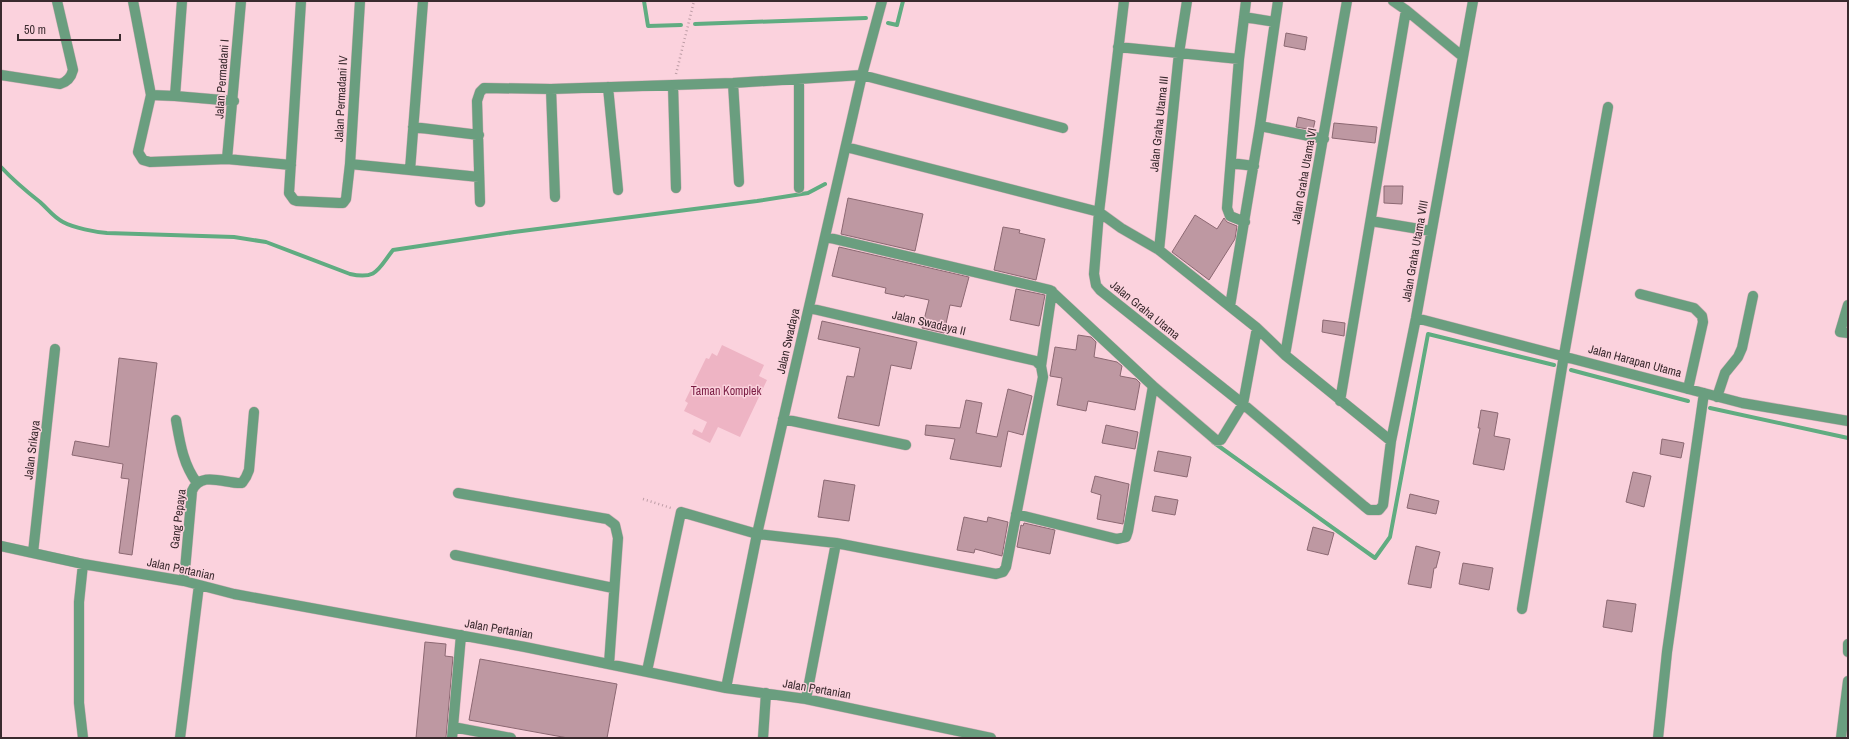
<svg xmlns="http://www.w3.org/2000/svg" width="1849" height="739" viewBox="0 0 1849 739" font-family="'Archivo Narrow',sans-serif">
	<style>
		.green { fill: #eeb4c4 }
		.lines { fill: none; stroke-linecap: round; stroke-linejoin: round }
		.stream { stroke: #60ac81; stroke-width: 4 }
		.building { fill: #be98a2; stroke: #8c6872 }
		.minor-casing { stroke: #d4b0ba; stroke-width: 11 }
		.path { stroke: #be9da6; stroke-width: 2.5; stroke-dasharray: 1 3; stroke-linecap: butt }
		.minor { stroke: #6a9e7f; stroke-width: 10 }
		.labels { text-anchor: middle; stroke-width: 3; stroke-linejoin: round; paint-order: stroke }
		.street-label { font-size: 12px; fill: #3a2a2e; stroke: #fbd2dd }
		.park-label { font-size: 12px; fill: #7a1d43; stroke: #fbd2dd }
	</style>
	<rect width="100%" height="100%" fill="#fbd2dd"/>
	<path class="green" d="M722,345L764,365L759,376L767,380L740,437L718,427L710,443L692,434L694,429L702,433L707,422L684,411L688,403L685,401L706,358L709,359L712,353L717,356Z"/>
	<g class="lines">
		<path class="stream" d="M644,1L648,26L681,25
			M888,23L897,25L903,1
			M695,24L866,18
			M1,167C13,180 26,191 40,202C48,209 53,217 63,222C74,228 95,232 107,233L234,237L266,242L350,274C377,280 378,269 393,250L514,232L757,201L808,193L825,184
			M1571,370L1688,401
			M1710,408L1848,438
			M1213,442L1375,558L1390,537L1428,334L1554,365"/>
	</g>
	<path class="building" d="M1286,33L1307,37L1305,50L1284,46Z
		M1298,117L1315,121L1313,130L1296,127Z
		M1334,123L1377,127L1375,143L1332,138Z
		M1384,186H1403L1402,204L1384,203Z
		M848,198L923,214L915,251L841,234Z
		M1195,215L1217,229L1224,218L1227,222L1237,226L1235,239L1209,280L1172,252Z
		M1003,227L1020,230L1019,233L1045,239L1036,280L994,270Z
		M839,247L969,277L961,307L950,305L944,333L922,328L929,300L905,295L904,297L885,293L886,288L832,276Z
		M1016,289L1045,295L1039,326L1010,320Z
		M1323,320L1345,323L1344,336L1322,332Z
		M822,321L917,342L911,369L891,365L879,426L838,418L847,376L854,377L860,348L818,339Z
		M1078,335L1091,337L1096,342L1094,357L1117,362L1122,366L1120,376L1136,379L1140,383L1135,410L1088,401L1086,411L1057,405L1062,378L1050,376L1055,347L1076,350Z
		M119,358L157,363L132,555L119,553L129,479L121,478L123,464L72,455L75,441L109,447Z
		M1008,389L1032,396L1023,435L1008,431L1001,467L950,459L955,439L925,435L926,425L960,428L966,400L982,403L976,433L997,437Z
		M1481,410L1498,413L1494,436L1510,439L1504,470L1473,464L1480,428H1478Z
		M1106,425L1138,432L1135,449L1102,443Z
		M1662,439L1684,443L1681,458L1660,454Z
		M1158,451L1191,457L1187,477L1154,471Z
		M1633,472L1651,476L1644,507L1626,502Z
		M1095,476L1129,484L1123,524L1097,519L1101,495L1091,492Z
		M824,480L855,485L849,521L818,517Z
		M1410,494L1439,501L1436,514L1407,508Z
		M1155,496L1178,500L1175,515L1152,511Z
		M964,517L987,522L988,517L1008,522L1002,556L975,549L974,553L957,550Z
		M1024,523L1055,530L1050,554L1017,547L1021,525L1023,526Z
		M1313,527L1334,533L1328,555L1307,550Z
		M1416,546L1440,552L1436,568H1434L1431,588L1408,584Z
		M1463,563L1493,568L1489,590L1459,584Z
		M1607,600L1636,604L1632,632L1603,627Z
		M425,642L446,644L445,656L453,657L446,738H416Z
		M480,659L617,684L607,738H568L469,720Z"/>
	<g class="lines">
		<defs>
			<path id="minor" d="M133,1L151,95L138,152L143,160L150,162L227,159L291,165
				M301,1L289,193L294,200L297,201L339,203H343L346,199L350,164L360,1
				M1124,1L1099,212L1094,274L1096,285L1100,290L1243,404L1364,506L1369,510H1379L1383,505L1391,441L1416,318L1473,1
				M1393,1L1406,10L1462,56
				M1244,17L1275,22
				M1118,47L1239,59
				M1,75L60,84C67,82 71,78 73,70L57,1
				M733,83L739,182
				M673,85L676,188
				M608,87L618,190
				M551,89L555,197
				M151,95L175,96L182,1
				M175,96L234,101
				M1260,126L1324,139
				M413,127L479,135
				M846,147L1099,212L1121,228L1159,250L1257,328L1285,355L1391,441
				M227,159L241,1
				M1231,163L1254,166
				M350,164L479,177
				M410,170L423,1
				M799,188V79
				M480,202L477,101L480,92L484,88L551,89L733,83L862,75L1063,128
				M1371,221L1431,231
				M1245,222L1230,216L1227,208L1239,59L1246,1
				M826,237L1050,290L1153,386L1216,440H1221L1243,404L1257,328
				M1159,250L1179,53L1187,1
				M1640,294L1694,308L1702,316L1703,322L1688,389
				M1848,305L1840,332L1848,333
				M1230,306L1260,126L1278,1
				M809,308L1036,361L1041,366
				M1416,318L1742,403L1848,421
				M1285,355L1347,1
				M1717,397L1725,373L1738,357L1742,348L1753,296
				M1340,401L1406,10
				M783,419L906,445
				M176,420C180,443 183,464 197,483
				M458,493L607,519L615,525L618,538L609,664
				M1016,514L1117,539L1126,537L1128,531L1153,386
				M1,546L83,564L184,581L234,594L525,647L726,688L806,699L991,738
				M33,553L55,349
				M455,555L613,588
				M83,564L79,602V703L83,738
				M184,581L192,491C201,470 225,484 242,483L246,477L249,470L254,412
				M1522,609L1564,355L1608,107
				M1848,644V652
				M647,671L681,512L757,534L836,543L996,574L1003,572L1006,567L1043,377L1041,366L1052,291
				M726,688L757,534L862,75L882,1
				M806,699L836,543
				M453,727L511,738
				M180,738L199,585
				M452,738L461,635
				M763,738L766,693
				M1658,738L1667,652L1704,393
				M1841,738L1848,681"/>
		</defs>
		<use href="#minor" class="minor-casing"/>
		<path class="path" d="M676,74L694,1
			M643,499L671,508"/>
		<use href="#minor" class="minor"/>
	</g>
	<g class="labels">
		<g class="street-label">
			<text transform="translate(222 79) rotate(-86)" y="4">Jalan Permadani I</text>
			<text transform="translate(341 99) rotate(-87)" y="4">Jalan Permadani IV</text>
			<text transform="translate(1159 124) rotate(-84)" y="4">Jalan Graha Utama III</text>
			<text transform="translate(1304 176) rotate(-80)" y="4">Jalan Graha Utama VI</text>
			<text transform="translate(1415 251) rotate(-80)" y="4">Jalan Graha Utama VIII</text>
			<text transform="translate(1145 310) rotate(39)" y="4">Jalan Graha Utama</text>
			<text transform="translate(929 323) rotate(13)" y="4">Jalan Swadaya II</text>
			<text transform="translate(788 341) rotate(-77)" y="4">Jalan Swadaya</text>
			<text transform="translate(1635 361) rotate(15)" y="4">Jalan Harapan Utama</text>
			<text transform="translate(32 450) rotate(-83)" y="4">Jalan Srikaya</text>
			<text transform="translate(178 519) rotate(-83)" y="4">Gang Pepaya</text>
			<text transform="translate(181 569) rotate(12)" y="4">Jalan Pertanian</text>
			<text transform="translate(499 629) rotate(10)" y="4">Jalan Pertanian</text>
			<text transform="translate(817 689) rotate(10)" y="4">Jalan Pertanian</text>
		</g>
		<g class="park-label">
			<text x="726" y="395">Taman Komplek</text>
		</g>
	</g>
	<rect width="1849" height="739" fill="none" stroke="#3a2a2e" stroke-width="4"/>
	<path d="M18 34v6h102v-6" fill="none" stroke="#3a2a2e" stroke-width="2"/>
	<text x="24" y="34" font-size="12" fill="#3a2a2e" stroke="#fbd2dd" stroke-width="3" paint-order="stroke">50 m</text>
</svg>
